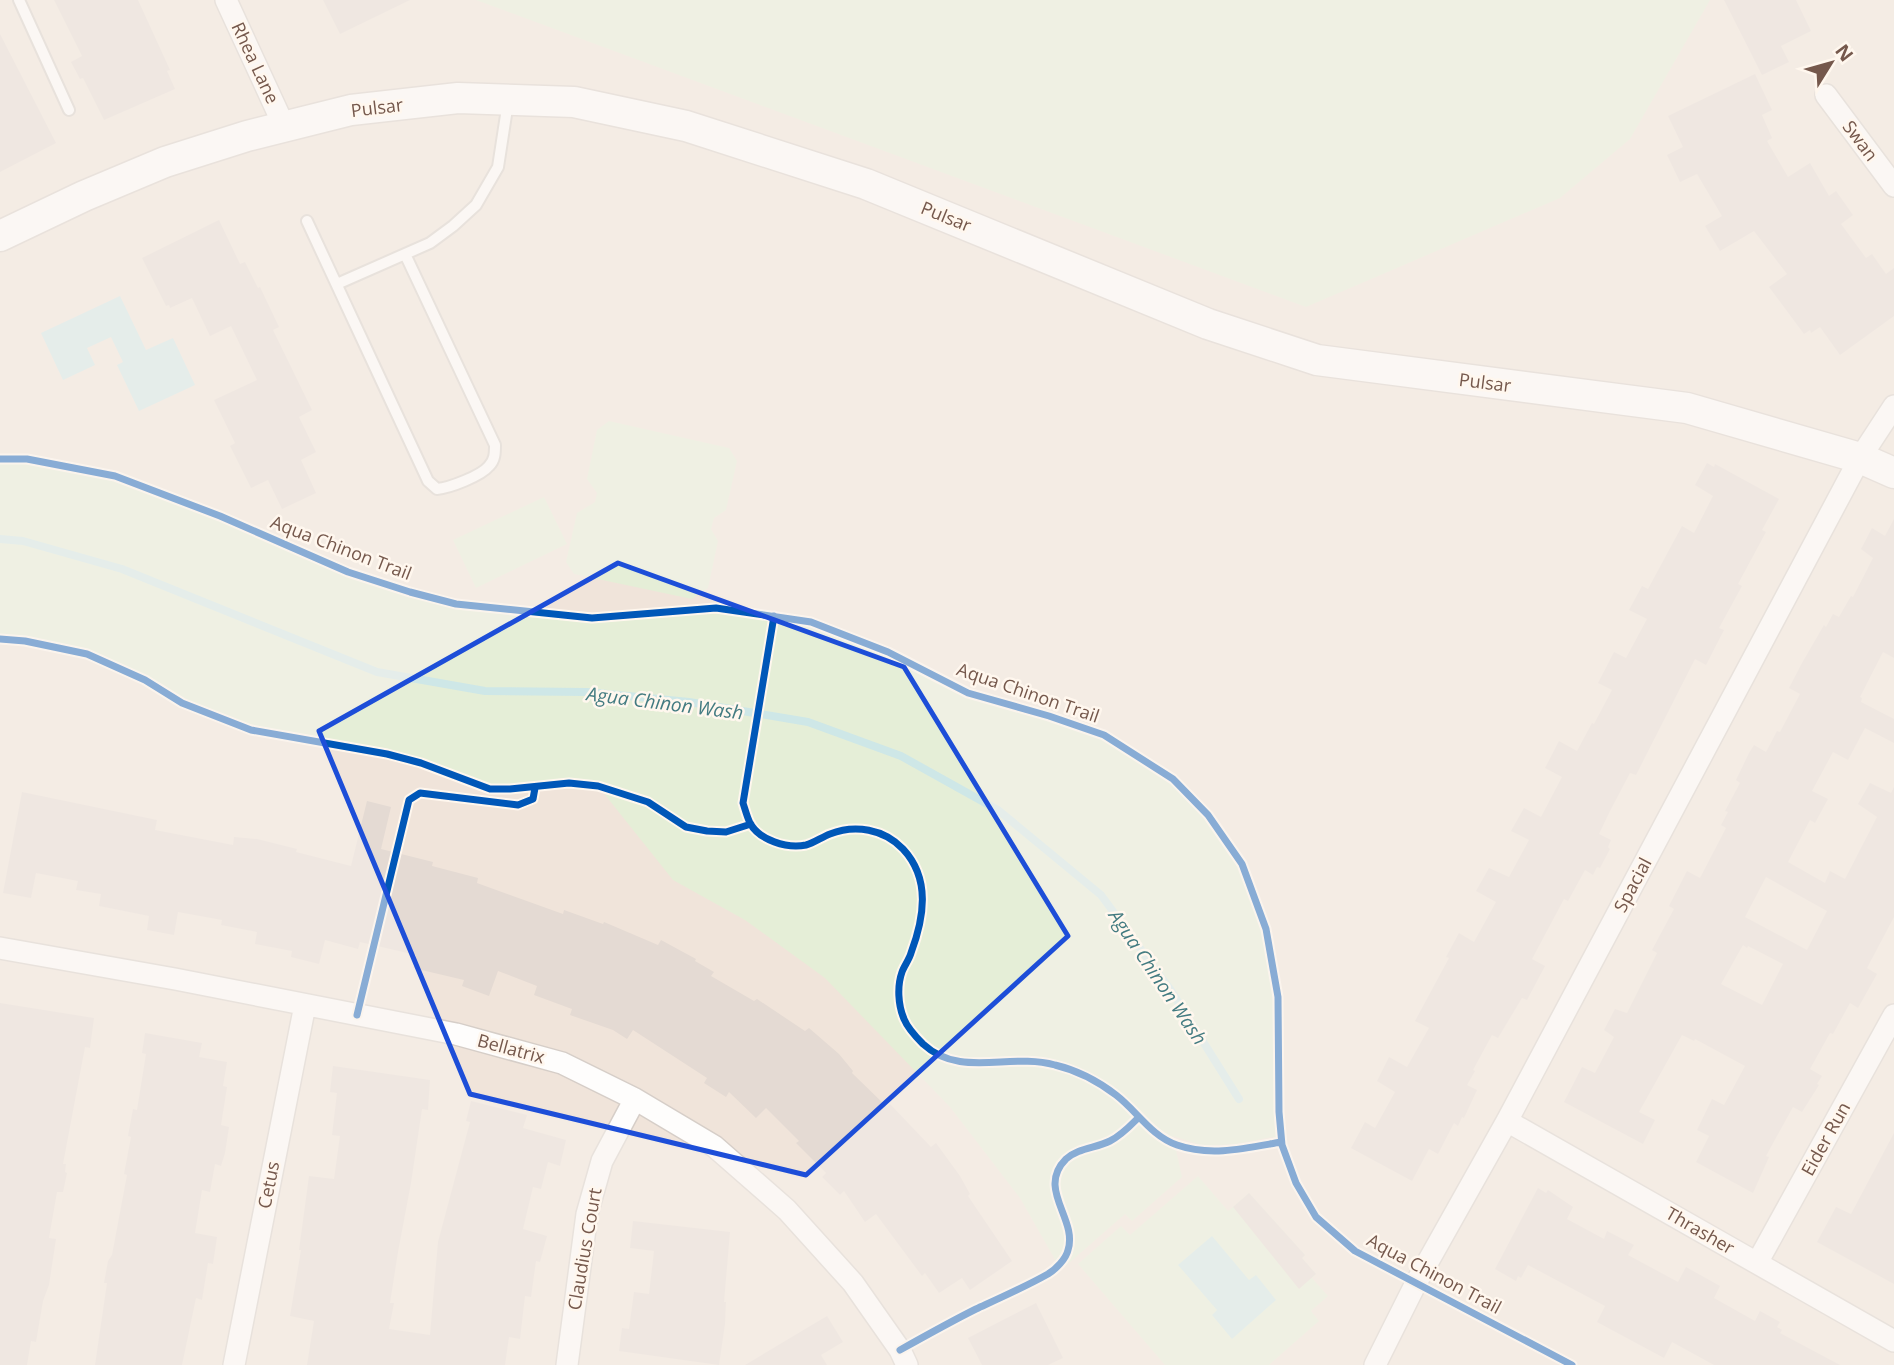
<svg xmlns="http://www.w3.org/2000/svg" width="1894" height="1365" viewBox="0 0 1894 1365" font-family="'Open Sans',sans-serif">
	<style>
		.residential { fill: #f0e4da }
		.green { fill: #e5eed7 }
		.water { fill: #cee7e7 }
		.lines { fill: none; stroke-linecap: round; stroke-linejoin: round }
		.stream { stroke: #cee7e7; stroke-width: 8 }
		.building { fill: #e4dad3; fill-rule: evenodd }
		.lane-casing { stroke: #d6cec8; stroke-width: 14 }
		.street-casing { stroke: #d6cec8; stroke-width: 24 }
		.secondary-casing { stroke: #d7cec8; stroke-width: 33 }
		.lane { stroke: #fefdfc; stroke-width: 10 }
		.street { stroke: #fefdfc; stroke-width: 21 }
		.secondary { stroke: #fefdfc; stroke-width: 30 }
		.cycleway-casing { stroke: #fff7ee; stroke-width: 11 }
		.cycleway { stroke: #0057b8; stroke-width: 7 }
		.marked { fill: none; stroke: #1d4ed8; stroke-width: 5; stroke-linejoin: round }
		.labels { text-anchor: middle; stroke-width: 5; stroke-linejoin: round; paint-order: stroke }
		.street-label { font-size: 18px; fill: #75584c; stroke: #fff7ee }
		.water-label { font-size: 19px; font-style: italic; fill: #437b81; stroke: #fff7ee }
	</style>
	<rect width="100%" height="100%" fill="#f7f2ec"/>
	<path class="residential" d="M0,0H1894V1365H0Z"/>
	<path class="green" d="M476,0H1710L1630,139L1560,198L1306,307Z
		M609,421L729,448L737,461L726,510L714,518L711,529L718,541L708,588L692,599L574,574L566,562L577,513L595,502L597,493L587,479L597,430Z
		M0,459H27L115,476L220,516L348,572L409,592L456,604L592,618L716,608L811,622L888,652L968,693L1049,716L1104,735L1173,779L1208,815L1242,864L1266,929L1278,997L1279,1112L1281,1142L1272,1137L1236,1144L1204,1146L1173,1136L1182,1177L1132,1221L1125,1214L1061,1270L1020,1198L950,1107L825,978L745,920L673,880L598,786L569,783L510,789H490L421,763L387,754L251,730L182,703L145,680L88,654L25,641L0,639Z
		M544,497L567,544L476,588L453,540Z
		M1198,1176L1228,1211L1249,1193L1305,1255L1302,1258L1316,1274L1312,1278L1328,1296L1311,1311L1319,1321L1269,1365H1165L1078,1264L1121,1226L1130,1235Z"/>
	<path class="water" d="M120,296L146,350L173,338L195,385L139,411L117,365L123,362L111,337L87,348L95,365L63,380L41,333Z
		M1212,1236L1249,1280L1256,1275L1276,1300L1232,1339L1212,1315L1217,1310L1178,1265Z"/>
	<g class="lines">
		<path class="stream" d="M0,539L23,541L122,569L377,672L485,691L587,692L689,702L808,722L901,756L998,810L1101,895L1170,989L1239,1099"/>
	</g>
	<path class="building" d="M54,0H138L170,70L167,71L175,89L104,120L83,78L80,79L71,62L82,56Z
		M323,0H410L340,34Z
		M1724,0H1796L1811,31L1781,46L1789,62L1762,75Z
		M0,34L56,143L0,172Z
		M1755,74L1772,110L1762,115L1772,138L1767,141L1788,177L1810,163L1829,196L1836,191L1853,215L1841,224L1866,258L1872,254L1886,274L1894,268V316L1840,355L1820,327L1811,333L1810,330L1804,334L1769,287L1787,274L1754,231L1720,251L1705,226L1722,216L1697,174L1680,182L1667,155L1683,147L1668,116Z
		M219,220L240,264L245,262L258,288L260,287L279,327L273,330L312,410L299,417L316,452L301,460L316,493L282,509L268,480L251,488L230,446L235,443L214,400L257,380L231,326L210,336L192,298L170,308L169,305L166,306L142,258Z
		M1707,463L1714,467L1715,464L1779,499L1762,530L1766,532L1738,584L1742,586L1719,628L1724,630L1706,665L1695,659L1636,775L1630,773L1610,811L1599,834L1611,840L1608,847L1610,849L1600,868L1597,867L1593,875L1585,870L1568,901L1564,899L1532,959L1545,966L1527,1000L1522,998L1498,1038L1492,1035L1473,1070L1475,1071L1467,1085L1477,1090L1464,1118L1462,1117L1458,1126L1454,1123L1438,1154L1429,1149L1412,1181L1351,1148L1365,1122L1375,1128L1395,1092L1377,1081L1389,1057L1407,1067L1429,1028L1415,1021L1449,958L1446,957L1459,933L1474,942L1496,902L1476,891L1489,868L1509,877L1529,840L1511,831L1524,808L1541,817L1562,777L1545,768L1559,741L1577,751L1592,723L1594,724L1612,690L1598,683L1614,652L1626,658L1647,619L1629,610L1642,586L1648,589L1682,526L1694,533L1713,496L1695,485Z
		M1894,519V658L1883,652L1860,697L1862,698L1861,702L1894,719V743L1865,728L1848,760L1833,752L1812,791L1828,799L1815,823L1810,820L1788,862L1825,883L1830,871L1845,879L1877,817L1858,804L1870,783L1891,793L1894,787V917L1867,968L1877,974L1858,1008L1850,1003L1833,1034L1830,1033L1810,1069L1822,1076L1817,1084L1819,1085L1802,1112L1793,1107L1766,1156L1769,1157L1753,1193L1696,1162L1709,1136L1697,1130L1712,1099L1724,1105L1745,1066L1695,1039L1694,1041L1682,1035L1639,1112L1655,1120L1643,1144L1564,1102L1582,1067L1595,1073L1614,1037L1604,1030L1615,1009L1627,1013L1657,953L1652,950L1674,909L1669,906L1687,871L1700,878L1726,828L1721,825L1728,812L1725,811L1740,783L1736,780L1749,753L1754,745L1766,752L1777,731L1780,732L1800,694L1789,688L1802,663L1824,625L1826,627L1833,614L1839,617L1851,596L1853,597L1873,558L1861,549L1872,528L1885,536ZM1766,877L1827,911L1807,950L1745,917ZM1743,945L1747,948L1748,946L1783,964L1762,1005L1721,984Z
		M22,792L157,820L155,830L233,845L234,837L257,839L297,849L296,852L351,866L367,801L391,807L381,849L433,862L432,866L478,878L477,883L563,914L564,910L603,924L604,922L658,945L661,940L696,959L695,961L714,972L711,976L754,1001L757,999L805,1031L809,1028L839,1054L853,1071L852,1073L887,1107L890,1104L931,1147L936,1143L960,1176L970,1194L968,1196L1012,1261L970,1290L962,1278L939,1293L925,1273L922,1276L876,1214L865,1222L844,1191L840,1195L822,1177L826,1173L796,1143L799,1141L766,1108L756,1118L729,1092L726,1097L704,1083L707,1078L633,1030L627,1039L613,1030L570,1015L572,1009L534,995L537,986L498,971L489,996L462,986L464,980L413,968L416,955L360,942L358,949L325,940L319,964L291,957L292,951L255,944L257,932L221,925L222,920L178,912L174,935L147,930L149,916L99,906L101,894L76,890L78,881L36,873L31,898L3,893Z
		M0,1003L94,1018L90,1048L85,1047L63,1164H66L65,1172L67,1173L63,1192H57L49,1238L56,1239L49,1285L43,1301L36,1342L31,1341L27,1365H0Z
		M145,1033L202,1043L199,1057L227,1062L223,1086L227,1087L221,1125L229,1127L225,1153L221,1166L215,1164L210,1192L202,1190L195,1233L217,1237L213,1264L208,1263L202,1300L196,1298L182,1365H95L107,1283H104L108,1261L112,1255L127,1175L124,1174L131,1137L128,1136L133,1109L137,1110L146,1054L142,1053Z
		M333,1066L430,1080L428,1110L422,1109L411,1183L398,1252L390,1303H394L389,1329L430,1335L438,1242L470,1122L466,1121L471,1101L527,1115L523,1128L566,1140L560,1166L548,1162L541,1189L533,1187L523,1229L547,1236L540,1262L536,1261L531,1297L525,1296L520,1339L509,1337L505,1365H307L314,1321L290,1316L301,1250H299L309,1176L334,1179L340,1136L332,1135L337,1093L330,1092Z
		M1894,1133V1284L1817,1242L1836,1207L1851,1214Z
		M1538,1188L1546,1193L1548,1190L1573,1207L1567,1219L1604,1239L1607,1231L1634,1245L1628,1255L1678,1282L1686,1267L1720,1286L1714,1298L1755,1321L1760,1311L1780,1322L1777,1327L1782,1330L1780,1333L1840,1365H1714L1672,1342L1664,1358L1597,1322L1605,1306L1528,1265L1521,1278L1518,1276L1516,1281L1495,1269Z
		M1249,1193L1305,1255L1302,1258L1316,1274L1299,1289L1233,1207Z
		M633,1221L730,1232L724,1302H726L725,1324L719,1365L619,1351L622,1328L629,1329L634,1292L649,1294L654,1251L630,1248Z
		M1036,1303L1063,1358L1048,1365H982L968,1338Z
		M827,1316L843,1342L821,1355L827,1365H745Z"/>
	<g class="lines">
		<defs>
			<path id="lane" d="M19,0L69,110
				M307,221L428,481L437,489C449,488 481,476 489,466C495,460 495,453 495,445L405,254
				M337,284L430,243L453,226L476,205L498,167L508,102"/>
			<path id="street" d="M226,0L284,126
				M1826,95L1894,186
				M0,948L175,979L456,1034L562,1063L635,1099L714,1146L787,1210L853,1283L900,1350L907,1365
				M1507,1121L1894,1341
				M1757,1263L1894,1015
				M234,1365L305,1005
				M567,1365L587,1214L602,1161L635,1099
				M1375,1365L1416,1283L1507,1121L1860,458L1894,406"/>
			<path id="secondary" d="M0,236L84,196L165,162L247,136L351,110L458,98L574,102L686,126L866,184L1208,324L1317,360L1687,408L1860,458L1894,473"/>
		</defs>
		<use href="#lane" class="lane-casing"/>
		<use href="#street" class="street-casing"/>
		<use href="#secondary" class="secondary-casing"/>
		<use href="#lane" class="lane"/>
		<use href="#street" class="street"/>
		<use href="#secondary" class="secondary"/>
		<defs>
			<path id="cycleway" d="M0,459H27L115,476L220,516L348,572L410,592L456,604L592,618L716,608L811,622L888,652L968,693L1049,716L1104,735L1173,779L1208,815L1242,864L1266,929L1278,997L1279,1112L1282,1145L1296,1183L1316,1217L1355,1251L1572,1365
				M774,616L743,803C745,809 747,817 750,823C759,840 787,849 806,845C814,843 822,837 830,834C855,824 884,829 903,849C931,879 924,918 911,953C909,960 904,966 902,972C897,986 898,1005 904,1019C908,1029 916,1037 923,1044C961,1079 1009,1052 1055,1065C1076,1070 1099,1082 1116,1095C1137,1111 1151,1136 1177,1145C1211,1157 1247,1148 1281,1142
				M0,639L25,641L87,654L145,680L182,703L251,730L387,754L421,763L490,789H510L569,783L598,786L648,802L686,827L707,831L726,832L751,824
				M357,1015L409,800L420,793L518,805L533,799L535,788
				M900,1350C925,1336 950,1322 976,1309C1000,1298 1025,1287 1048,1274C1056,1269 1066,1259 1068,1250C1078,1219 1036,1189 1066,1159C1078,1148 1096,1148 1110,1141C1122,1135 1130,1126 1139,1117"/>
		</defs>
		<use href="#cycleway" class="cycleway-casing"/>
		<use href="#cycleway" class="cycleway"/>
	</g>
	<path d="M0 0H1894V1365H0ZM618,563L904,667L1068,936L806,1175L470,1094L319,731Z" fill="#f7f2ec" fill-opacity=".55" fill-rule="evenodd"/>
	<path class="marked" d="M618,563L904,667L1068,936L806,1175L470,1094L319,731Z"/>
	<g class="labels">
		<g class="street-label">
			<text transform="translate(255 63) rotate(65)" y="6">Rhea Lane</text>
			<text transform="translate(377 108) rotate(-7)" y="6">Pulsar</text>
			<text transform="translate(1860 141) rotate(53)" y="6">Swan</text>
			<text transform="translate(946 217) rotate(22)" y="6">Pulsar</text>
			<text transform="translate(1485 383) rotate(7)" y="6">Pulsar</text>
			<text transform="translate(341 548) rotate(21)" y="6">Aqua Chinon Trail</text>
			<text transform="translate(1028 693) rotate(19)" y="6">Aqua Chinon Trail</text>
			<text transform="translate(1633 885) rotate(-62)" y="6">Spacial</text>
			<text transform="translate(511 1049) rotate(15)" y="6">Bellatrix</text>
			<text transform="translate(1826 1139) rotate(-61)" y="6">Eider Run</text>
			<text transform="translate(269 1185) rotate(-79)" y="6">Cetus</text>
			<text transform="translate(1700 1231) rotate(30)" y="6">Thrasher</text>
			<text transform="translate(585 1249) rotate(-80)" y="6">Claudius Court</text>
			<text transform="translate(1434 1274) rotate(28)" y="6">Aqua Chinon Trail</text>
		</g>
		<g class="water-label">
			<text transform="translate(665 703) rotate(7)" y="7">Agua Chinon Wash</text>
			<text transform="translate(1158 977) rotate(56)" y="7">Agua Chinon Wash</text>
		</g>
	</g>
	<g transform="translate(1831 63) rotate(53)" stroke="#fff7ee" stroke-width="5" paint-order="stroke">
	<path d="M0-5L12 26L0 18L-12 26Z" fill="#75584c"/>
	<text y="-10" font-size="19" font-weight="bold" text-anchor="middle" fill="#75584c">N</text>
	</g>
</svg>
